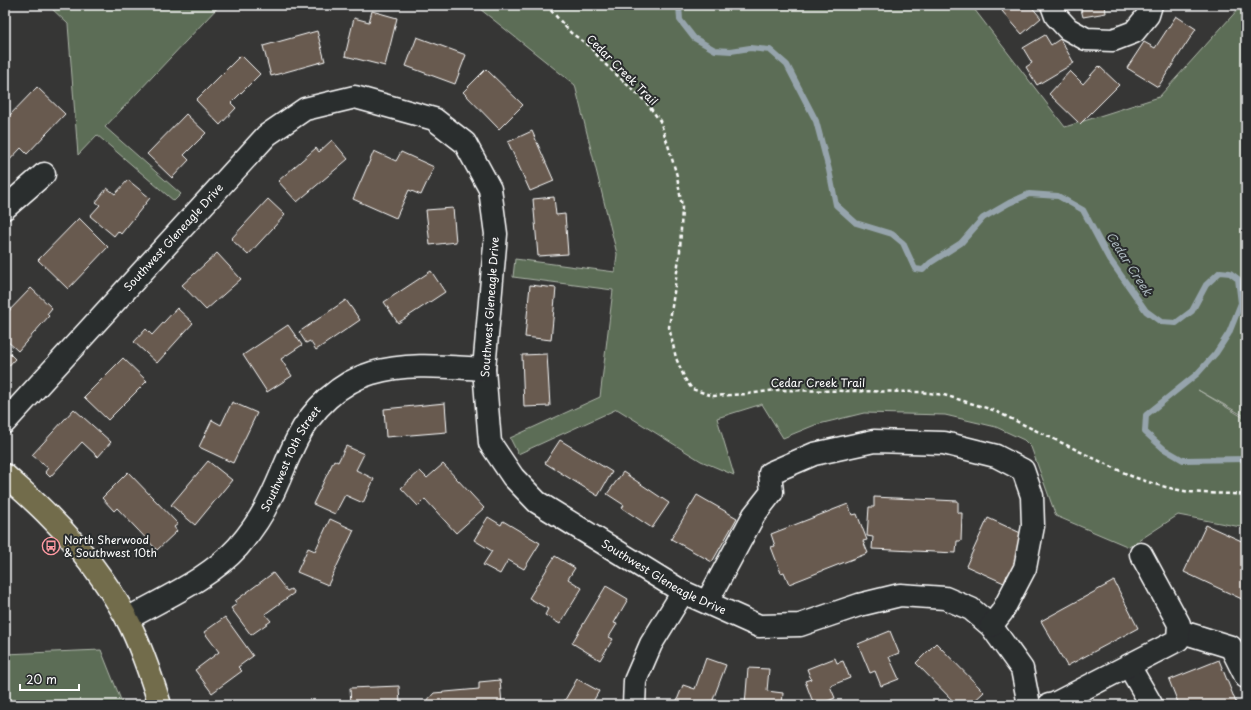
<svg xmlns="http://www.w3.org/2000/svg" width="1251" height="710" viewBox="0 0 1251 710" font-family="'Playpen Sans',sans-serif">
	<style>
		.green { fill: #5c6d56; stroke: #aeb6aa }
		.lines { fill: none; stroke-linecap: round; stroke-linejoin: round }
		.stream { stroke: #96a4ac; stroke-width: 6 }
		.building { fill: #685a4f; stroke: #fff }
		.minor-casing { stroke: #fff; stroke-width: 25 }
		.major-casing { stroke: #fff; stroke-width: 25 }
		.path { stroke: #fff; stroke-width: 2.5; stroke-dasharray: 4 3; stroke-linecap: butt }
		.minor { stroke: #2a2d2e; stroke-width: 22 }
		.major { stroke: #726c4b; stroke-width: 22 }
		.labels { text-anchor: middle; stroke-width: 4; stroke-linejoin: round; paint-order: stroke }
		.street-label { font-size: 11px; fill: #fff; stroke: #2a2d2e }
		.poi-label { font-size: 11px; fill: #fff; stroke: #2a2d2e; text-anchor: start }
		.water-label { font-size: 12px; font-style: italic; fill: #a8b4ba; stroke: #2a2d2e }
	</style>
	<rect width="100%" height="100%" fill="#363635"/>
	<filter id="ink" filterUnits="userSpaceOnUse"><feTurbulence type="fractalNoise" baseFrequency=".025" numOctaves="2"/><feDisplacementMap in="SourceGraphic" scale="8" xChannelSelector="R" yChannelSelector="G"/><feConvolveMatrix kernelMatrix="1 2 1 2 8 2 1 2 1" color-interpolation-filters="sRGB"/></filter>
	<g filter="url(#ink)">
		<path class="green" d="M48,5H220L105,127L181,194L174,201L97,135L78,155L68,24Z
			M475,5H971L1065,127L1159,97L1240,7V5H1246V417L1198,390L1246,419V528L1178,515L1129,547L1056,516L1031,447L1024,440L996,427L945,415L864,413L815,425L783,438L762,404L717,418L734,475L701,461L617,409L518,454L510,438L600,397L613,290L513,277L515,259L615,272L617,254L575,85Z
			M101,650L123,705H5V654Z"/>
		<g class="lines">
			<path class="stream" d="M679,5L680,20L694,38L715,50L731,51L750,48L770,50L787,65L816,121L829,170L836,205L856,223L892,234L903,243L915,269L923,270L930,263L961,243L983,218L1009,203L1029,194L1058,196L1083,210L1108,257L1146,311L1161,322L1176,323L1192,311L1206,285L1220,272L1230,273L1238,279L1241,303L1229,333L1216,353L1197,374L1146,415L1145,432L1164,449L1183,460L1246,459"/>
		</g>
		<path class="building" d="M1009,5H1030L1041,18L1022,34L1002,11Z
			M1080,5H1105L1106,13L1083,17Z
			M1119,5H1140L1119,8Z
			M1177,5H1214L1177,6Z
			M372,11L397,18L385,66L345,56L354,18L369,22Z
			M1176,16L1196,29L1158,87L1127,68L1144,42L1155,48Z
			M317,31L325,61L271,76L263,46Z
			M1045,35L1051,45L1060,39L1074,63L1037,85L1026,67L1032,63L1023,48Z
			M417,37L466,55L455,84L406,66Z
			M241,55L260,74L231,103L236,108L220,125L196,100Z
			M1099,66L1119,85L1080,124L1049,94L1070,71L1083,84Z
			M486,69L523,105L499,129L463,92Z
			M37,87L65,114L27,154L21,148L5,165V120Z
			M186,114L206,133L184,155L189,160L172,178L147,154Z
			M532,131L554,181L530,191L508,142Z
			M332,140L348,159L297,202L278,181L316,148L319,152Z
			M374,151L396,161L401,152L434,167L421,195L409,190L396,218L353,199Z
			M128,180L150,198L121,234L118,231L114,236L90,216L100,205L96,202L107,188L115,194Z
			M554,197L556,215L565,214L568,254L538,256L533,199Z
			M268,199L285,215L248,255L231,239Z
			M453,208L456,242L430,245L426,210Z
			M79,218L108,247L68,289L38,260Z
			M217,253L241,279L206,310L182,285Z
			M431,271L445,292L398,323L384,302Z
			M530,285L556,288L551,340L525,337Z
			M31,288L52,308L47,314L49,316L18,351L5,339V315Z
			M346,300L360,320L316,350L310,341L306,343L299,332Z
			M177,308L193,323L157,363L134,342L146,329L152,335Z
			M288,325L302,345L281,359L292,376L267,392L243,355Z
			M5,349L15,359L5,370Z
			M547,354L550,406L524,407L522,355Z
			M123,358L147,381L108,420L84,397Z
			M232,402L257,413L233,463L199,447L212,420L221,425Z
			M445,403L447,432L386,437L384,409Z
			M74,409L111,442L98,457L82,442L50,477L45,472L48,468L32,455Z
			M560,440L612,472L598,496L545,463Z
			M346,446L364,454L356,470L374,479L363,503L345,495L335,514L313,504L334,460L338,462Z
			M208,461L232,480L195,525L171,505Z
			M443,464L484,508L456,533L425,499L418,506L401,488L420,471L427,478Z
			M128,472L178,524L174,527L177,531L157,550L117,508L114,511L102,498Z
			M623,472L669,503L652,528L622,508L624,505L607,494Z
			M697,495L737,518L712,562L671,539Z
			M874,497L958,501V513H962L961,541H957L956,553L872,549L873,537L867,536L869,507H874Z
			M848,504L852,515L857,514L867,540L863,541L868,553L789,584L784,572L781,573L771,547L775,546L771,534Z
			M488,517L501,525L503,521L540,543L524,569L508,560L500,574L483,565L492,551L474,540Z
			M988,518L1025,535L1015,578L1007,575L1004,583L966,566Z
			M330,519L354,530L328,585L297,572L308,548L315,551Z
			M1206,525L1246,543V601L1184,572Z
			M555,556L575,568L568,579L582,588L560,624L545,615L548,609L529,598Z
			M273,573L287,591L291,589L294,593L265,614L271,621L251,635L231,608L237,604L235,601Z
			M1114,581L1138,628L1067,666L1041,621Z
			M606,586L628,599L614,623L617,624L609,637L613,639L600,660L572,643Z
			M225,617L253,656L238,667L242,671L212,693L195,670L219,652L204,632Z
			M890,631L899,653L889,657L899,679L881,686L875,671L870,673L858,644Z
			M936,643L984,692L970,705H957L916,663Z
			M706,658L726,665L711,705H675L683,685L695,689Z
			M835,658L837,663L843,661L850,678L830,686L835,698L818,705H814L805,681L811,679L807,669Z
			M1219,660L1237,705H1179L1169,680Z
			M748,668L769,669L767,691L783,693L782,705H745Z
			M577,679L599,691L591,705H562Z
			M500,680L502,705H423L434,693L479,689V682Z
			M399,686L400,705H351L350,688Z"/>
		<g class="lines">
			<defs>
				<g id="minor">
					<path d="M1052,5L1056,16L1068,29L1086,39L1113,40L1134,32L1148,15L1151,5"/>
					<path d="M5,208L44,174"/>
					<path id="s1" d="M5,422L267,135L305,109L355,97L434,119L465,143L490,189L496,234L484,369L490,443L513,477L537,502L683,592L759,626L800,625L859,605L900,595L945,598L971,609L991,626L1022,669L1029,705"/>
					<path d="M707,602L754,515L772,492L770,473L814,454L874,441L944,443L996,456L1023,470L1032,496L1033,526L1025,568L1002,612L991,626"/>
					<path id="s2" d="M127,619C164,598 209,579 238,547C250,533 262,516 270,499C280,480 287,458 297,439C312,409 340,382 372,373C408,362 448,367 484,369"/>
					<path d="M1179,631L1231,647L1246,677"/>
					<path d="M1129,666L1151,704"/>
					<path d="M634,705L635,681L651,644L683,592"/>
					<path d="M1049,705L1054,704L1178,640L1179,624L1141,554"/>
				</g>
				<path id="major" d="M5,475C20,489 36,502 50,517C80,547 107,582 127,619C141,646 151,676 160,705"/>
			</defs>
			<use href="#minor" class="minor-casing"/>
			<use href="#major" class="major-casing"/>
			<path class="path" d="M546,5L571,33L587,44L606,65L646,102L660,121L668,145L677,176L682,207L680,251L669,327L676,358L685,379L692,389L713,396L747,394L776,390L921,392L944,395L993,410L1131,476C1150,483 1170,489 1190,492C1209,494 1228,493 1246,495"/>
			<use href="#minor" class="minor"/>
			<use href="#major" class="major"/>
		</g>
	</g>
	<defs>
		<symbol id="bus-ring" viewBox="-11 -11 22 22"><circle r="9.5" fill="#2a2d2e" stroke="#ff9aa2" stroke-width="1.5"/><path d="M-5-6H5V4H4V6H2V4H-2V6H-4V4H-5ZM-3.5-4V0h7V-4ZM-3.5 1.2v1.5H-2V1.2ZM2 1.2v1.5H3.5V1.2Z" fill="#ff9aa2"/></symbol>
	</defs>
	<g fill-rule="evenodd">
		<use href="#bus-ring" x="41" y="536" width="20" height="20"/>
	</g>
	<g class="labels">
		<g class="street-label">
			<text transform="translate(622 70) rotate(45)" y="4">Cedar Creek Trail</text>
			<text dy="4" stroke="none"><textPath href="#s1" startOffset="250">Southwest Gleneagle Drive</textPath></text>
			<text transform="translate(490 307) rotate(-86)" y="4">Southwest Gleneagle Drive</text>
			<text x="818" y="387">Cedar Creek Trail</text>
			<text dy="4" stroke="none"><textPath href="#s2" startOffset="236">Southwest 10th Street</textPath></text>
			<text dy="4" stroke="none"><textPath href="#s1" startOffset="1138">Southwest Gleneagle Drive</textPath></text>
		</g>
		<g class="poi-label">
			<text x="64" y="544">North Sherwood<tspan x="64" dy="13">&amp; Southwest 10th</tspan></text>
		</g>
		<g class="water-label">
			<text transform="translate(1129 264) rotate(57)" y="4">Cedar Creek</text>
		</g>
	</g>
	<rect width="1251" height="710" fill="none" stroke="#2a2d2e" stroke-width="20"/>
	<rect x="10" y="10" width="1231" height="690" fill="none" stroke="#fff" stroke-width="1.5" filter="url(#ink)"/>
	<path d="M20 684v6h59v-6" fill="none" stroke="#ffffff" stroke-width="2"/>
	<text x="26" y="684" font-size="12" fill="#ffffff" stroke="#2a2d2e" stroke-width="3" paint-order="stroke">20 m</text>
</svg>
